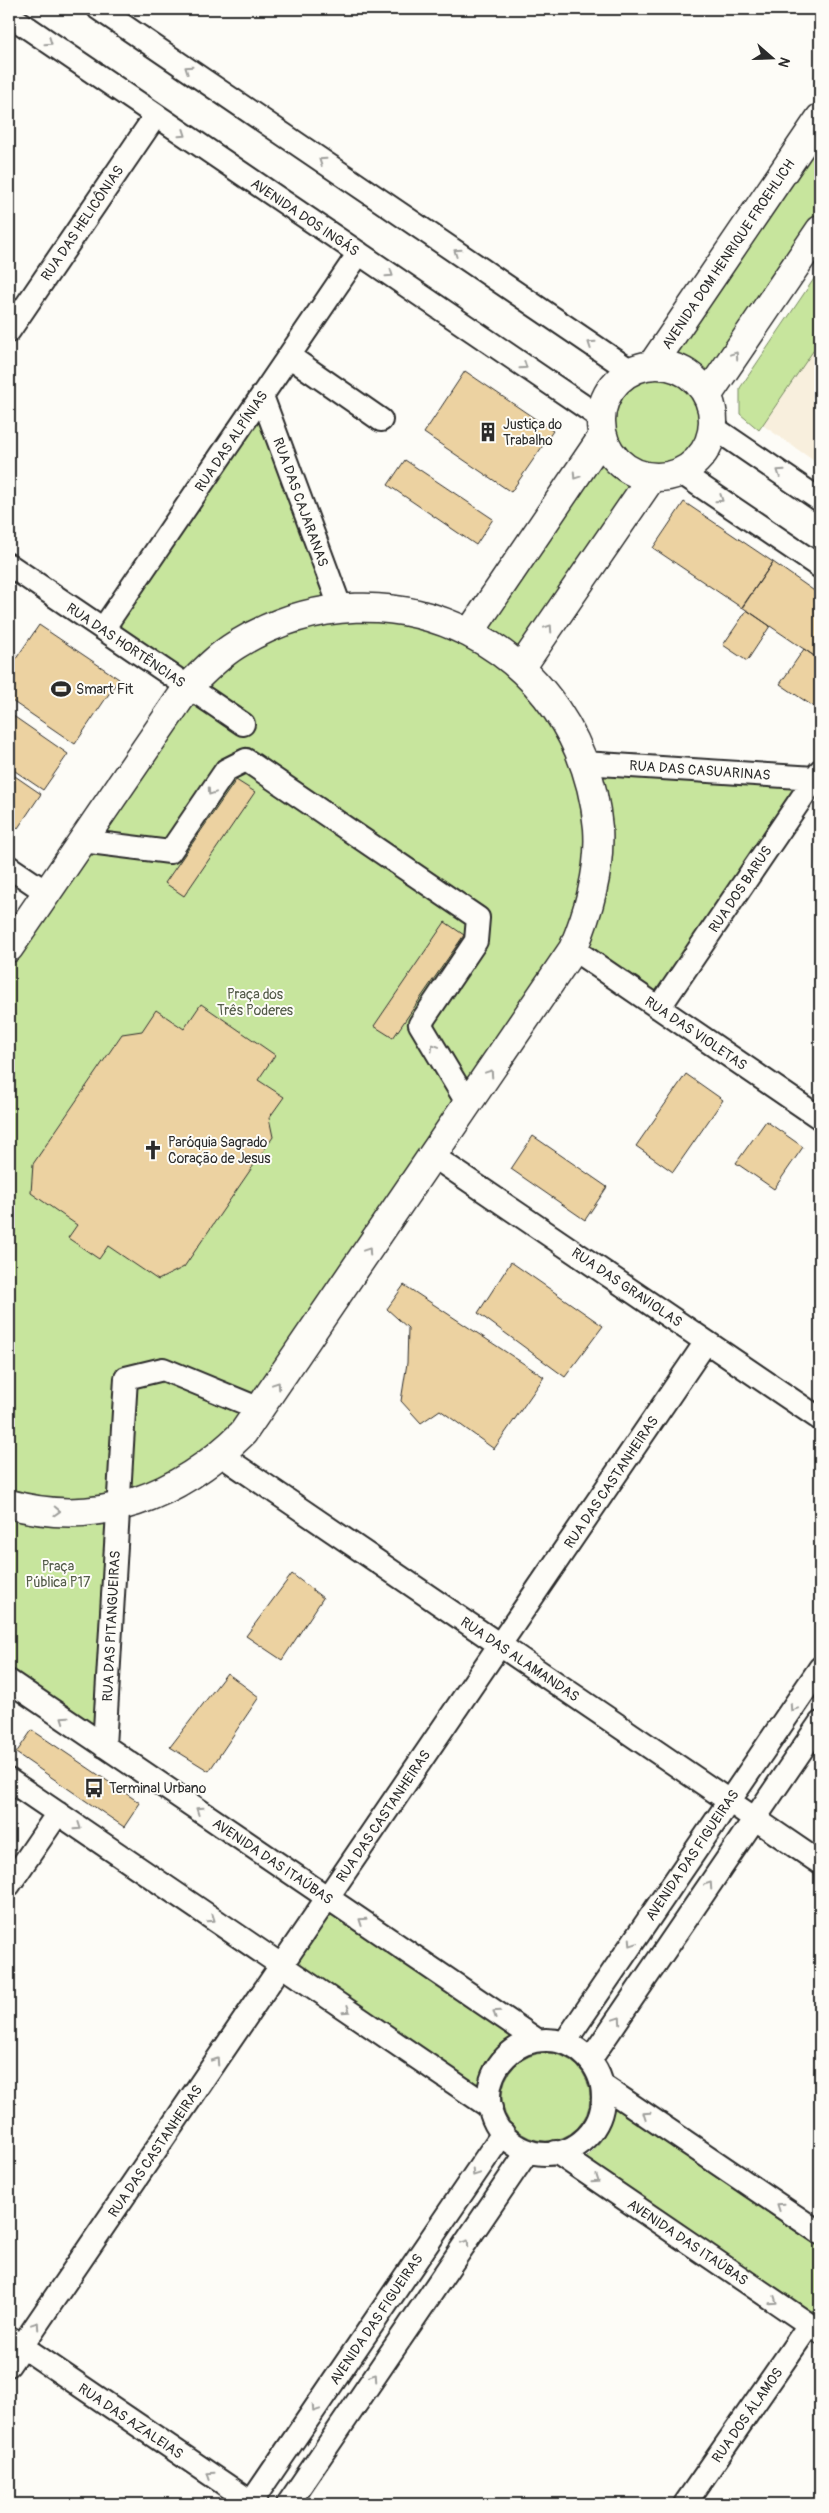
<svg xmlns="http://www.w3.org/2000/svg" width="829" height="2513" viewBox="0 0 829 2513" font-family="Pangolin,sans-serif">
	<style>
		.built { fill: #f8efdd }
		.green { fill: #c7e59d; stroke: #798864 }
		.building { fill: #ecd2a1; stroke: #2b2b2b }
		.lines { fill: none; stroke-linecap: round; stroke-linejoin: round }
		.minor-casing { stroke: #2b2b2b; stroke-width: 26 }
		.major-casing { stroke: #2b2b2b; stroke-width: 31 }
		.minor { stroke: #fdfcf7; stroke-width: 22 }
		.major { stroke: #fdfcf7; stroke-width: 28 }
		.oneway { stroke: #9e9e9b }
		.labels { text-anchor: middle; stroke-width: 4; stroke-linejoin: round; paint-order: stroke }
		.street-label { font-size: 14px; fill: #2b2b2b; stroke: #fdfcf7 }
		.poi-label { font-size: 14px; fill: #2b2b2b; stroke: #fdfcf7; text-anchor: start }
		.park-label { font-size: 14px; fill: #525a48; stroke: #fdfcf7 }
	</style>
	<rect width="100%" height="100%" fill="#fdfcf7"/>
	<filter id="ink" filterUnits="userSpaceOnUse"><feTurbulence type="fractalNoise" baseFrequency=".02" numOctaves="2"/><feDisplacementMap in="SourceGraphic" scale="10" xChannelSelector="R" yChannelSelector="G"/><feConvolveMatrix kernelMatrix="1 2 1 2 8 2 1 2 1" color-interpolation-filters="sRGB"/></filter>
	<g filter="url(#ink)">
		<path class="built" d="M820,294V465L741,410Z"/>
		<path class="green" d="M820,138V209L707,375L691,361L673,354Z
			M820,270V341L759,430L740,414V388Z
			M612 421a45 45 0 1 1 90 0a45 45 0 1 1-90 0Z
			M260,411L329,598L288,607L180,678L102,642Z
			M602,459L616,475L633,484L519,651L486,629Z
			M352,619L409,623L465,643L511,674L550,719L575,770L586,830L582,889L562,945L247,1409L213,1446L165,1478L109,1497L53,1500L9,1492V968L198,693L241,655L294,630Z
			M599,771L803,784L648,1011L576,966L609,827L605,796Z
			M9,1516L110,1520L98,1727L9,1667Z
			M327,1912L515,2039C496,2051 485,2064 478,2086L294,1960Z
			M502 2097a44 44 0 1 1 88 0a44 44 0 1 1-88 0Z
			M613,2107L820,2248V2318L585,2158C601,2144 611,2128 613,2107Z"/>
		<path class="building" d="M465,371L553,431L511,492L424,433Z
			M405,460L493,519L476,545L388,485Z
			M684,502L773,562L742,608L653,548Z
			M773,562L820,595V660L742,607Z
			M747,610L770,626L747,661L723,645Z
			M39,625L119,679L75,744L9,699V669Z
			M804,649L820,660V711L780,684Z
			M9,713L68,754L43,790L9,767Z
			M9,772L41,794L18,828L9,822Z
			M236,780L255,792L184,896L165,883Z
			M445,922L464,935L393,1038L374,1026Z
			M201,1004L275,1055L258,1080L284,1097L269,1118L273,1137L184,1267L158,1280L108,1246L99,1259L68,1238L77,1225L31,1193L33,1164L122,1034L142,1031L156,1010L184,1029Z
			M686,1074L723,1100L673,1172L636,1146Z
			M766,1121L803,1147L774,1189L736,1163Z
			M533,1136L607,1187L585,1220L511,1169Z
			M511,1262L603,1326L565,1377L478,1313Z
			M404,1285L544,1377L494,1449L440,1410L421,1423L401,1401L407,1363L408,1328L387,1309Z
			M292,1574L323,1598L282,1660L246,1636Z
			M227,1673L259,1697L209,1771L170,1747Z
			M32,1730L140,1803L124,1827L16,1753Z"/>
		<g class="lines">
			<defs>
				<path id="minor" d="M99,9L631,371
					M9,15L601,418
					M9,331L156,115
					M289,356L381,420
					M262,396L341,609
					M713,427L820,500
					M680,472L820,567
					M9,565L243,724
					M103,629L359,253
					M584,763L815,778
					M82,841L170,852L226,770L246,760L478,918L476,941L420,1024L468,1104
					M9,867L46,892
					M573,949L820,1118
					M659,1008L820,771
					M433,1156L820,1419
					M221,1455L820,1863
					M9,1681L537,2040
					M104,1746L126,1378L163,1369L260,1409
					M9,1780L491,2108
					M9,1885L58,1813
					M489 2097a57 57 0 1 1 114 0a57 57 0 1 1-114 0Z
					M565,2042L820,1668
					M590,2060L820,1723
					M602,2085L820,2233
					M556,2152L820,2332
					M10,2338L254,2504
					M9,2365L706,1342
					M250,2504L503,2133
					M288,2504L528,2151
					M685,2504L809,2325"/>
				<path id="major" d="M601 421a56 56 0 1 1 112 0a56 56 0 1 1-112 0Z
					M652,365L820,118
					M707,396L820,230
					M470,632L603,436
					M521,668L652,477
					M9,948L188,687C203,672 218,656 236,645C391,549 582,648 598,828C601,870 589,911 573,949L243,1433C179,1496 99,1529 9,1504"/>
			</defs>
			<use href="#minor" class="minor-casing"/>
			<use href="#major" class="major-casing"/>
			<use href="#minor" class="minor"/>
			<use href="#major" class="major"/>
		</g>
		<defs><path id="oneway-chevron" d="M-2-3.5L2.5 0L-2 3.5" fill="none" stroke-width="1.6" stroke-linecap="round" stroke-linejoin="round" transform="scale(1.25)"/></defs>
		<g class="oneway">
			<use href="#oneway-chevron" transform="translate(49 42) rotate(34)"/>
			<use href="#oneway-chevron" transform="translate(188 69) rotate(-146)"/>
			<use href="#oneway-chevron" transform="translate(183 134) rotate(34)"/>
			<use href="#oneway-chevron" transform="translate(322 161) rotate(-146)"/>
			<use href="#oneway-chevron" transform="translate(457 252) rotate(-146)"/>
			<use href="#oneway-chevron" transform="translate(390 274) rotate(34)"/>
			<use href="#oneway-chevron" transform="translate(591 344) rotate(-146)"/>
			<use href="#oneway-chevron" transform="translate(735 355) rotate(-56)"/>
			<use href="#oneway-chevron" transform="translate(524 366) rotate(34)"/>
			<use href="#oneway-chevron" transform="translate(780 472) rotate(-146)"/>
			<use href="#oneway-chevron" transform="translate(576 476) rotate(124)"/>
			<use href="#oneway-chevron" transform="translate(720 499) rotate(34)"/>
			<use href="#oneway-chevron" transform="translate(549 628) rotate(-56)"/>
			<use href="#oneway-chevron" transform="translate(211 792) rotate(124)"/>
			<use href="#oneway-chevron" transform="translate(434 1047) rotate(-121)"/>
			<use href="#oneway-chevron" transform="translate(490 1073) rotate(-56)"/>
			<use href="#oneway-chevron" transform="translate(368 1251) rotate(-56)"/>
			<use href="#oneway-chevron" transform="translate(277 1385) rotate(-56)"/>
			<use href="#oneway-chevron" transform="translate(57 1511) rotate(2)"/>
			<use href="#oneway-chevron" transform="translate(793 1708) rotate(124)"/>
			<use href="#oneway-chevron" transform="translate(64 1719) rotate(-146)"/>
			<use href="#oneway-chevron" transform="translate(199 1810) rotate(-146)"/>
			<use href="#oneway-chevron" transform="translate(78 1827) rotate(34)"/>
			<use href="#oneway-chevron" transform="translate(709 1885) rotate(-56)"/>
			<use href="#oneway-chevron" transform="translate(212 1919) rotate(34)"/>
			<use href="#oneway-chevron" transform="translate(362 1921) rotate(-146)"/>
			<use href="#oneway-chevron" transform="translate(632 1943) rotate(124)"/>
			<use href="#oneway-chevron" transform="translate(347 2010) rotate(34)"/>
			<use href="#oneway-chevron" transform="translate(496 2013) rotate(-146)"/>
			<use href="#oneway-chevron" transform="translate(618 2020) rotate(-56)"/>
			<use href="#oneway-chevron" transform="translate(216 2061) rotate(-56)"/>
			<use href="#oneway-chevron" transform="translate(646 2115) rotate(-146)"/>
			<use href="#oneway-chevron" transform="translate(475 2173) rotate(124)"/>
			<use href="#oneway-chevron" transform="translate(596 2180) rotate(34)"/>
			<use href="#oneway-chevron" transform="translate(780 2206) rotate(-146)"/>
			<use href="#oneway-chevron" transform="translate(466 2243) rotate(-56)"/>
			<use href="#oneway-chevron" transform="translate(774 2301) rotate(34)"/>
			<use href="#oneway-chevron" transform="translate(36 2325) rotate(-56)"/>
			<use href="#oneway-chevron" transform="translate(374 2377) rotate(-56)"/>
			<use href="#oneway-chevron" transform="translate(315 2409) rotate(124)"/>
			<use href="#oneway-chevron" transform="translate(210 2475) rotate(-146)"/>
		</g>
	</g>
	<defs>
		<symbol id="building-bare" viewBox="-9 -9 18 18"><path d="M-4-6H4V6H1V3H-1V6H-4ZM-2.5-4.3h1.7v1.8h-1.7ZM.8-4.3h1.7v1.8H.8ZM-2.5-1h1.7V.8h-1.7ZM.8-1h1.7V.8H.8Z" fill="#2b2b2b" stroke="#fdfcf7" stroke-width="2.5" paint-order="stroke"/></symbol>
		<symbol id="stadium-bare" viewBox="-9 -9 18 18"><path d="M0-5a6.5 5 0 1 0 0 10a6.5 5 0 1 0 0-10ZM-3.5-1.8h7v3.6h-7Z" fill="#2b2b2b" stroke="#fdfcf7" stroke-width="2.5" paint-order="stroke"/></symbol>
		<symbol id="church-bare" viewBox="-9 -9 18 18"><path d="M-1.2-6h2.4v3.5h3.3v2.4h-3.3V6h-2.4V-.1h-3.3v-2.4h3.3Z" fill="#2b2b2b" stroke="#fdfcf7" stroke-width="2.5" paint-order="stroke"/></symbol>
		<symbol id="bus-bare" viewBox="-9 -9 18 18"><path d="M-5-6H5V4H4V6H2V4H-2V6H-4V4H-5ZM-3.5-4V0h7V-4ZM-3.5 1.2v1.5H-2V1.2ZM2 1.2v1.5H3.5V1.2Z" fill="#2b2b2b" stroke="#fdfcf7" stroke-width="2.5" paint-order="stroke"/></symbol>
	</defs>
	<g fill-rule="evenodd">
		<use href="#building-bare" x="474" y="418" width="28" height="28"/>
		<use href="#stadium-bare" x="47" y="675" width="28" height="28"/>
		<use href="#church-bare" x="139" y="1136" width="28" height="28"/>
		<use href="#bus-bare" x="80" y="1774" width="28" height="28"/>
	</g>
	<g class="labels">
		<g class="street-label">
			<text transform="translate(305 217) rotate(34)" y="5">AVENIDA DOS INGÁS</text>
			<text transform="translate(82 223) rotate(-56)" y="5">RUA DAS HELICÔNIAS</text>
			<text transform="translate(728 254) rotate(-56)" y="5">AVENIDA DOM HENRIQUE FROEHLICH</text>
			<text transform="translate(231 441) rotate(-56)" y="5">RUA DAS ALPÍNIAS</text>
			<text transform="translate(301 502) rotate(70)" y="5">RUA DAS CAJARANAS</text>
			<text transform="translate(126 645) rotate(34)" y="5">RUA DAS HORTÊNCIAS</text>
			<text transform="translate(700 770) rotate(4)" y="5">RUA DAS CASUARINAS</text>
			<text transform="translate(740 889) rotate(-56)" y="5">RUA DOS BARUS</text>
			<text transform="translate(696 1033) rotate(34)" y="5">RUA DAS VIOLETAS</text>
			<text transform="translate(627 1287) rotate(34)" y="5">RUA DAS GRAVIOLAS</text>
			<text transform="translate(611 1482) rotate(-56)" y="5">RUA DAS CASTANHEIRAS</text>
			<text transform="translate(111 1626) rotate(-87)" y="5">RUA DAS PITANGUEIRAS</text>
			<text transform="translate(520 1659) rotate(34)" y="5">RUA DAS ALAMANDAS</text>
			<text transform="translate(383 1816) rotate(-56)" y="5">RUA DAS CASTANHEIRAS</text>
			<text transform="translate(692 1855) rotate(-56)" y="5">AVENIDA DAS FIGUEIRAS</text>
			<text transform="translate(273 1861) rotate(34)" y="5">AVENIDA DAS ITAÚBAS</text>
			<text transform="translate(155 2151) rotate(-56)" y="5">RUA DAS CASTANHEIRAS</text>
			<text transform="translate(688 2242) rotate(34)" y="5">AVENIDA DAS ITAÚBAS</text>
			<text transform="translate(376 2319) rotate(-56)" y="5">AVENIDA DAS FIGUEIRAS</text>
			<text transform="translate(747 2415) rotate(-55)" y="5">RUA DOS ÁLAMOS</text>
			<text transform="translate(131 2421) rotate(34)" y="5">RUA DAS AZALEIAS</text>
		</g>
		<g class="poi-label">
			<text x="503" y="429">Justiça do<tspan x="503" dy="16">Trabalho</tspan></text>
			<text x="76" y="694">Smart Fit</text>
			<text x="168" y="1147">Paróquia Sagrado<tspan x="168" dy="16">Coração de Jesus</tspan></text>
			<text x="109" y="1793">Terminal Urbano</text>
		</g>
		<g class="park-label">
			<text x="255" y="999">Praça dos<tspan x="255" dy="16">Três Poderes</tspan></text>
			<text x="58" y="1571">Praça<tspan x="58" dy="16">Pública P17</tspan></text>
		</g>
	</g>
	<rect width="829" height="2513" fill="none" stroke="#fdfcf7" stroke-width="30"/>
	<rect x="15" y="15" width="799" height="2483" fill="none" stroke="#2b2b2b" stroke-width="2" filter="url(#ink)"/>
	<g transform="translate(772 58) rotate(110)" stroke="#fdfcf7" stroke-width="4" paint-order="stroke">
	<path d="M0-4L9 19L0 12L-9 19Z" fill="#2b2b2b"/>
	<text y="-8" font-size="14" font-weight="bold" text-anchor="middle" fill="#2b2b2b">N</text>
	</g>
</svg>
